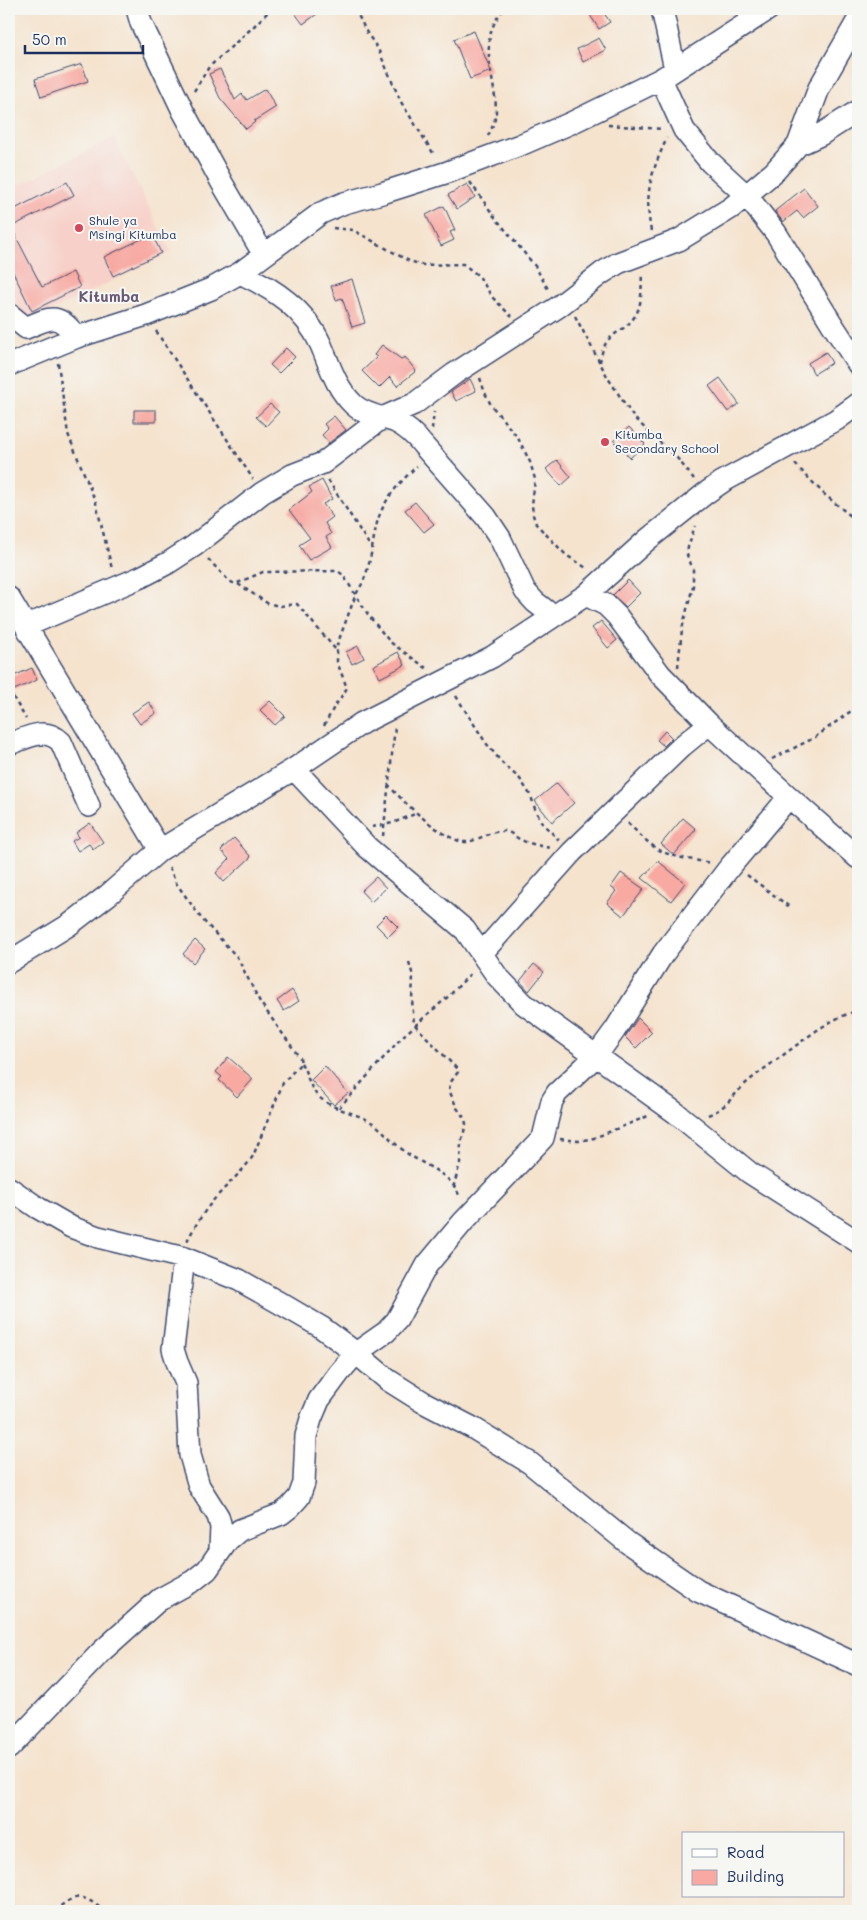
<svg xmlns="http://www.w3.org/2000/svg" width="867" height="1920" viewBox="0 0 867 1920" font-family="Mali,sans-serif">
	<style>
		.built { fill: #f7d1c9 }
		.building { fill: #f7a9a2 }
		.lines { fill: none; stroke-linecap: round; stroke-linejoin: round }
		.minor-casing { stroke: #3c4a6f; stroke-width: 24 }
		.path { stroke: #3c4a6f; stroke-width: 2.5; stroke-dasharray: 4 4; stroke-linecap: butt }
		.minor { stroke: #fff; stroke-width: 21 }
		.poi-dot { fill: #d1495b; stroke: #f6f6f2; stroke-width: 2 }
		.labels { text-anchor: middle; stroke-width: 4; stroke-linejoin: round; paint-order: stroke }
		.poi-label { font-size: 12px; fill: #1b2f5e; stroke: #f6f6f2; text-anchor: start }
		.quarter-label { font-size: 15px; font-weight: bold; fill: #685a76; stroke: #f6f6f2 }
	</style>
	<rect width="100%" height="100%" fill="#f6f6f2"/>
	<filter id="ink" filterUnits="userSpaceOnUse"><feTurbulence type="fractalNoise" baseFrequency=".02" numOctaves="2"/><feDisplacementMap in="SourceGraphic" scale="10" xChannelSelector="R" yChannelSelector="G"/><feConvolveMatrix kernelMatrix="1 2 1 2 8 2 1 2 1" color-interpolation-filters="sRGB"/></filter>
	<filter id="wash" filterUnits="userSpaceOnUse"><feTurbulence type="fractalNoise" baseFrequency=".0096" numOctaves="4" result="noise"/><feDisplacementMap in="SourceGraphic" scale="20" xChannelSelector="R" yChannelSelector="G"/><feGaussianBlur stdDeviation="1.12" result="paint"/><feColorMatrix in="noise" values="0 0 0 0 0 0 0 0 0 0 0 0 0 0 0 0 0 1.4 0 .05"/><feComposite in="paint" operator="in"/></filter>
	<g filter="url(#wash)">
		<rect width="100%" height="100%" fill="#f5e3ce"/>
		<path class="built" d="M114,138L171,252L27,323L9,286V190Z"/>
		<g id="blocks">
			<path class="building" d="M292,9H324L303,24Z
				M599,9H601L610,22L599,29L590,15Z
				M474,31L491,71L470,79L454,39Z
				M599,38L606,50L583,62L577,49Z
				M82,64L88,81L41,97L35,79Z
				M220,69L235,100L242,94L247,100L265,89L276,107L254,121L255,122L246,129L220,98L209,74Z
				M67,182L74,195L11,227L42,287L73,272L80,287L32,311L9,264V212Z
				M467,184L475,197L457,209L448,195Z
				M804,188L818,206L803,218L797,211L783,222L775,211Z
				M444,206L455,230L450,232L454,240L441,246L426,215Z
				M152,234L161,253L113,276L104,257Z
				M352,279L365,323L352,327L342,298L336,300L331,286Z
				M382,345L401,359L405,357L416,371L397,386L390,377L379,388L362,371L377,357L374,355Z
				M286,348L295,357L279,373L270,365Z
				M826,352L832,363L814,374L808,363Z
				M720,378L739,404L728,412L709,386Z
				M470,379L476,391L456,401L451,392Z
				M270,404L279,412L266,426L256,417Z
				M134,410H156V422H134Z
				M334,416L346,430L329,443L322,435L328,429L324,424Z
				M629,427L645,444L630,458L614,441Z
				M557,460L571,477L561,486L546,469Z
				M322,480L332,499L323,504L333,517L325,523L331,534L326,537L332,547L309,560L299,545L310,538L289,510L312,492L309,487Z
				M415,502L434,524L424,532L405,510Z
				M628,580L640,593L626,607L613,595Z
				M601,621L617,640L608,648L592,628Z
				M358,646L364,658L352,664L346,652Z
				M398,652L405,665L380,678L373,666Z
				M32,668L37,680L14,690L9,678Z
				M270,701L285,716L275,725L260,710Z
				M149,702L156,713L140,724L132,713Z
				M665,731L672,738L664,746L657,740Z
				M557,783L574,803L552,822L535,801Z
				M683,818L696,829L674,855L661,844Z
				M90,823L103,842L93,849L89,844L78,851L72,841L79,837L76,833Z
				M234,838L251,857L224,882L216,873L229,859L221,850Z
				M658,861L685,883L671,901L642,878Z
				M621,873L644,889L623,916L607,903L616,891L611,887Z
				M376,877L386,888L371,902L361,891Z
				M386,915L398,927L388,937L376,925Z
				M195,940L205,949L193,963L183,954Z
				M534,964L544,972L529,991L520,981Z
				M292,990L299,1001L284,1011L277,1001Z
				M638,1018L652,1032L636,1048L625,1037Z
				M228,1057L253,1079L237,1097L219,1080L222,1077L216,1072Z
				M325,1066L348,1093L334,1105L311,1080Z"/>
		</g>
	</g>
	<g filter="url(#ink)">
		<use href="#blocks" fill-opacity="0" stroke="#3c4a6f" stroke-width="1"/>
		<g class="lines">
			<defs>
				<path id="minor" d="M137,9L141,23L183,111L222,183L264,255
					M662,9L675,69
					M661,79L684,130L710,162L747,196L776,233L832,324L858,364
					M798,145L820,135L858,111
					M240,273C274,289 305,309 321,345C330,366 336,388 354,405C365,415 382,417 396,422C406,427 415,435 422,444L486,517L500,538L525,591L535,602L553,616
					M9,314L26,328C53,316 57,313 77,337
					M9,365L77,337L146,315L211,289L240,273L321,213L344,203L382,193L445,173L520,145L571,123L661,79L769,9
					M586,595L606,605L617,616L660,674L709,724L789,797L858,858
					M9,598L160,850
					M26,626L141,577L168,563L194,546L262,493L292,475L323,463L382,418L414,404L454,374L558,307L602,273L618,263L679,240L731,208L774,172L798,145L819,88L858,20
					M9,744C27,738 45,726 61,742L89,806
					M294,769L367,847L465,930L497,976L524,1004L676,1113L750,1173L858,1242
					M482,953L572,852L682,746L709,724
					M9,962L69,925L108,895L160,850L294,769L362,723L492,657L586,595L647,540L706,493L722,482L836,420L858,404
					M9,1188L38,1208L71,1227L98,1237L184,1258L239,1280L285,1306L321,1327L356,1353L388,1380L423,1402L473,1428L530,1463L628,1543L698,1591L858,1665
					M184,1258L173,1349L177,1362L186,1383L190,1455L199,1486L218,1516L221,1527L220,1549
					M9,1748L102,1651L160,1599L193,1581L207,1570L228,1540L240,1530L281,1514L290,1507L299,1497L304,1483L306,1436L311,1419L319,1400L339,1373L356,1353L386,1332L397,1320L427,1265L463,1222L543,1138L552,1101L557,1093L596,1056L615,1030L663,954L729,868L789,797"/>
			</defs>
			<use href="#minor" class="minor-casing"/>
			<path class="path" d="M355,9L367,33L378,49L401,102L435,156
				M194,91L209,67L253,27L271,9
				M608,125L663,129
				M488,136C492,128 496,120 496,110C495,74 476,40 504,9
				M470,182L494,216L535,266L549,291
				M333,228L353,230L409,261L423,265L463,264L479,276L492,297L512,317
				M651,231C644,192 651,173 667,138
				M575,316L608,378L634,418L677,458L694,479
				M156,331L253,479
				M600,362C605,329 620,338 635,316C643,304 641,286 642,273
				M58,363L68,434L96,503L112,569
				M480,378L485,393L491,405L518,438L530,462L535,479L532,505L533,515L536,524L566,555L588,569
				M432,429L434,412
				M795,464L824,494L858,522
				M328,480L372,549
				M208,559L229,581L235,584L263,572L338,571L343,575L369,616L390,642L429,670
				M238,584L267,603L279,606L297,604L336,650
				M678,667L682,629L693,586V569L687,555L688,547L695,526
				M9,690L26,719
				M456,696L486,743L503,764L520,779L531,796L535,809L542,823L559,840
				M324,726L333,709L347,688L337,662V645L356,594C371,573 371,547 377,523C383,500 400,482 417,466
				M772,759L814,738L858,706
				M388,784C400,800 448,844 467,842C479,840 492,830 504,831C510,831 515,837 521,840C530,844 541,846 551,848
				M628,823C638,833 648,844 661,851C676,858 694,860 711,863
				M372,827L393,823L417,813
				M383,836L395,727
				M169,867L176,883L201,918L237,957L260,1002L300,1058L301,1063L283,1083L253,1156C244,1170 232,1180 221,1192C207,1206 196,1224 187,1241
				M747,875L791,908
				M409,962L413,976L412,1000L414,1024L457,1069L458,1072L450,1083L449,1090L457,1108L465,1119L466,1124L461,1143L460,1163L454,1185
				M301,1063C308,1074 309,1088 319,1097C333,1110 355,1112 371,1122C383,1129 391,1141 403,1150C422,1166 452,1172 460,1198
				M339,1108L403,1036L450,995L472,972
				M708,1115C726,1108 730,1099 743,1086C756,1074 771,1064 786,1053C808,1037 831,1017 858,1011
				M560,1139L579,1141L594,1138L648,1116
				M54,1911C76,1894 81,1892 104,1911"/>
			<use href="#minor" class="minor"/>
		</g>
	</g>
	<g class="poi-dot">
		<circle cx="79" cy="228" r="5"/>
		<circle cx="605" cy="442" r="5"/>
	</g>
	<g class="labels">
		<g class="poi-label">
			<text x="89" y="225">Shule ya<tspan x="89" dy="14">Msingi Kitumba</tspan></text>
			<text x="615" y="439">Kitumba<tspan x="615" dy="14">Secondary School</tspan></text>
		</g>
		<g class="quarter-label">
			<text x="109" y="302">Kitumba</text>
		</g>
	</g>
	<rect width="867" height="1920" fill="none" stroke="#f6f6f2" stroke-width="30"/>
	<rect x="682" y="1832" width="162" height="65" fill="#f6f6f2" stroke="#9ea6b7"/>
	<rect x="692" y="1849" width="25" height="8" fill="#ffffff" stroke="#9ea6b7"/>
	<text x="727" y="1858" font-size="15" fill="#1b2f5e">Road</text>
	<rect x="692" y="1870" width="25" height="15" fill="#f7a9a2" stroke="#9ea6b7"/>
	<text x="727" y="1882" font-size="15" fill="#1b2f5e">Building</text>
	<path d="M25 45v8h118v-8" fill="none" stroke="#1b2f5e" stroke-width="2.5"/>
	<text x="32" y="45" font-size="15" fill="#1b2f5e" stroke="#f6f6f2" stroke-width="4" paint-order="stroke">50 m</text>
</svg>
